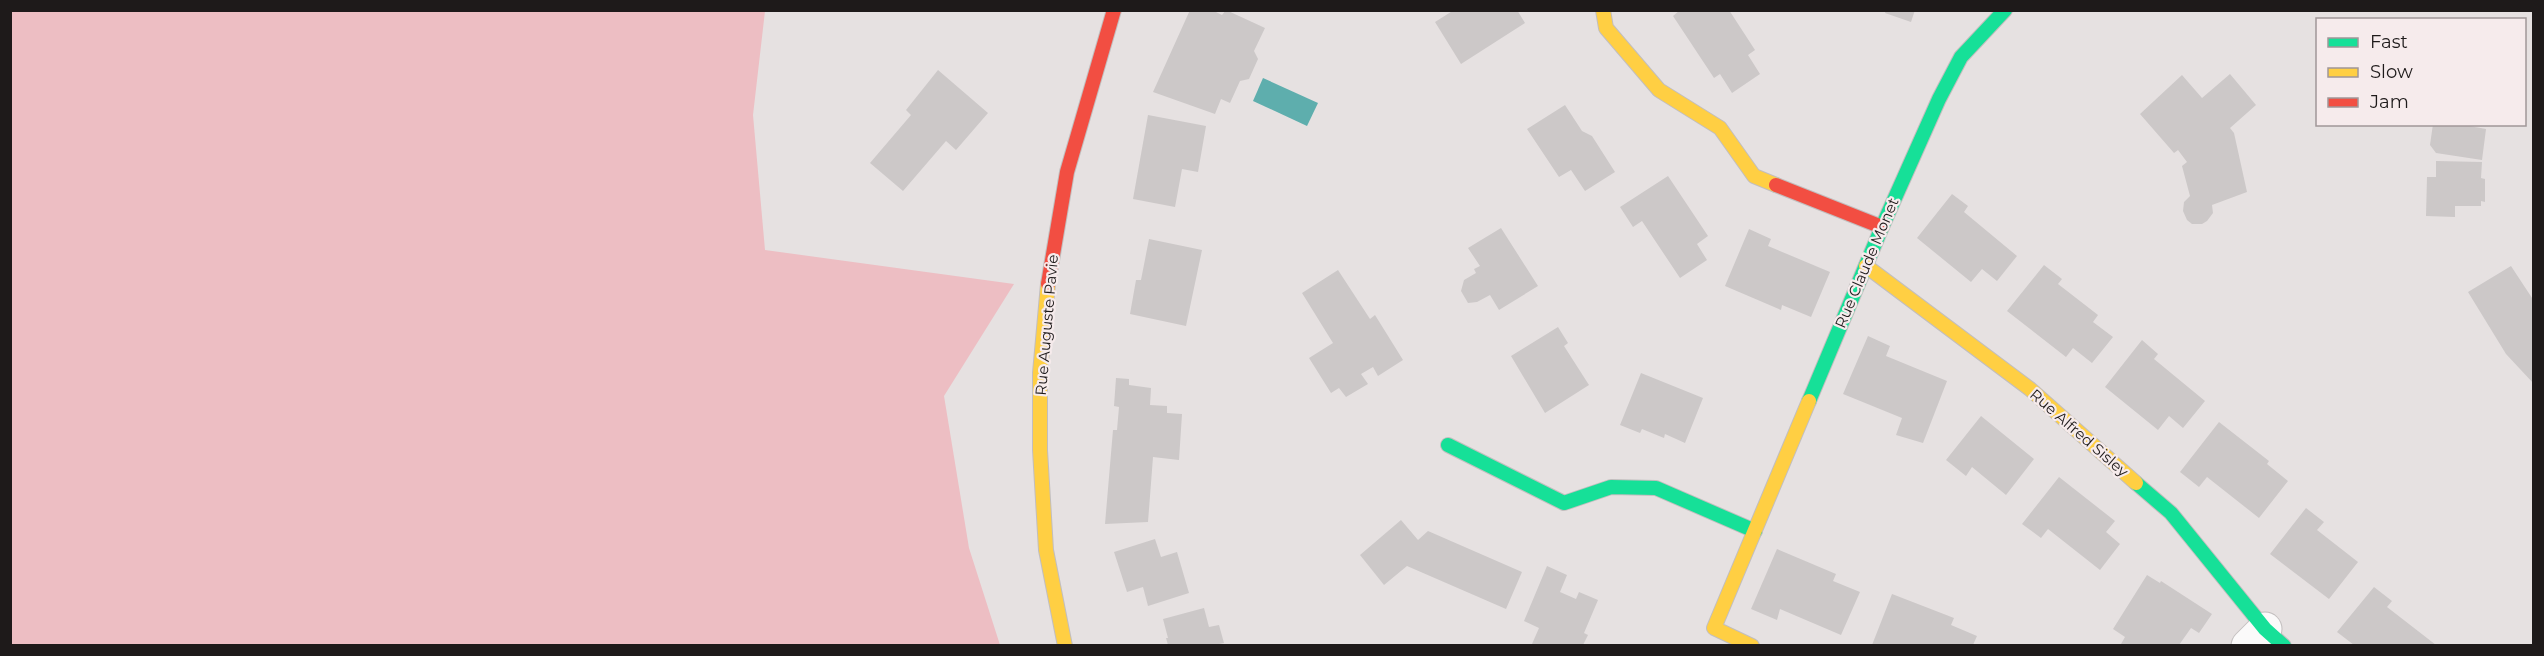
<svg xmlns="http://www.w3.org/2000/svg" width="2544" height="656" viewBox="0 0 2544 656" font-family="Montserrat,sans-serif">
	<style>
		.green { fill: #edbec3 }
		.water { fill: #5eaead }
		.building { fill: #ccc8c8 }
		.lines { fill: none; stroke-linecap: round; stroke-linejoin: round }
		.street-casing { stroke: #c2bebe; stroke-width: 35 }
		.fast-casing { stroke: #c2bebe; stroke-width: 16 }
		.slow-casing { stroke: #c2bebe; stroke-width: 16 }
		.jam-casing { stroke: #c2bebe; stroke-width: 16 }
		.street { stroke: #fbfafa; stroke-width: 33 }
		.fast { stroke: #16e098; stroke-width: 14 }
		.slow { stroke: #ffcf43; stroke-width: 14 }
		.jam { stroke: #f24e42; stroke-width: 14 }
		.labels { text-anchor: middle; stroke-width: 4.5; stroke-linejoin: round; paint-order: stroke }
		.street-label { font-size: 15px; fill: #1e1a1a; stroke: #f6ebec }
	</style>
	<rect width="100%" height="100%" fill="#e6e1e1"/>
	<path class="green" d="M10,11H765L753,115L765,250L1014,284L944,396L969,548L1000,645H11Z"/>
	<path class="water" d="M1263,78L1318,103L1307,126L1253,101Z"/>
	<path class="building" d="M1190,10H1212L1222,15L1226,10L1265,28L1254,51L1258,59L1249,79L1240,81L1230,103L1221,99L1215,114L1153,92Z
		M1454,10H1517L1525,23L1461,64L1435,22Z
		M1680,10H1729L1755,50L1748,55L1760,74L1732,93L1720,74L1714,78L1673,16Z
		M1886,10H1915L1911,22L1885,13Z
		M938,70L988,113L956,150L946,141L903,191L870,163L911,115L906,110Z
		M2230,74L2256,105L2230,128L2234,133L2247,192L2212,205L2213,213L2207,221L2202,224H2192L2187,220L2183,211L2184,202L2190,196L2182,166L2187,162L2178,150L2174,153L2140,114L2182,75L2202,98Z
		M1565,105L1582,131L1592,136L1615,172L1585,191L1571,170L1559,177L1527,129Z
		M1148,115L1206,126L1198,172L1182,169L1175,207L1133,199Z
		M2433,124H2458L2486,129L2482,160L2436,153L2430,145Z
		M2436,161L2482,162L2481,178L2485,179V202L2481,201V206H2455V217L2426,216L2427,177H2436Z
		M1668,176L1708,236L1697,244L1707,260L1680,278L1642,221L1633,227L1620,207Z
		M1952,194L1968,206L1964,212L2017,256L1997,281L1982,269L1971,282L1917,238Z
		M1501,228L1538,286L1499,310L1490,295L1477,302L1468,303L1461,291L1464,280L1476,273L1474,269L1480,266L1468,248Z
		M1749,229L1771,239L1768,246L1830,272L1811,317L1782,305L1781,310L1725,286Z
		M1149,239L1202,250L1186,326L1130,314L1136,280H1141Z
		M2044,265L2062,279L2058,284L2098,315L2093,322L2113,337L2092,363L2073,348L2066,357L2007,311Z
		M2511,266L2534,301V384L2506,354L2468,292Z
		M1338,270L1370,319L1375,315L1403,360L1378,376L1373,367L1361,374L1368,384L1346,397L1339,388L1331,393L1309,358L1333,343L1302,293Z
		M1558,327L1568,343L1564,346L1589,385L1545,413L1511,356Z
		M1868,336L1890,346L1886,356L1947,381L1923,443L1896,435L1902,418L1843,394Z
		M2142,340L2158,354L2154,359L2205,401L2183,428L2169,416L2158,430L2105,387Z
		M1641,373L1703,398L1685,443L1665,434L1664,438L1642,429L1640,433L1620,425Z
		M1116,378L1129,379V385L1151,388L1150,405L1167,406V413L1182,414L1179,460L1153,457L1148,522L1105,524L1113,430H1117L1119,407L1114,406Z
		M1981,416L2034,459L2006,495L1972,467L1966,476L1946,460Z
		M2219,422L2269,461L2267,464L2288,481L2259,518L2207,477L2199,487L2180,472Z
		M2059,477L2115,521L2106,532L2120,544L2100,570L2048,529L2041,538L2022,524Z
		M2306,508L2324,522L2317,530L2358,562L2329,599L2270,554Z
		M1401,520L1418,540L1428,531L1522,572L1506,609L1407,566L1384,585L1360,555Z
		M1155,539L1161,557L1177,552L1189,593L1148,606L1143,587L1127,592L1114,552Z
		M1777,549L1836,574L1833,581L1860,592L1841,635L1780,609L1777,620L1751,609Z
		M1547,566L1567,575L1560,592L1576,599L1579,592L1598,600L1584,633L1588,635L1583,645L1532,644L1539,628L1524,621Z
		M2147,575L2160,583L2161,581L2212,614L2199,633L2191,628L2179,645L2121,644L2125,637L2113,629Z
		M2374,587L2392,601L2387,607L2436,645H2354L2337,632Z
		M1892,594L1954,618L1951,625L1977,636L1973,645H1872Z
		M1204,608L1209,627L1219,625L1224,643L1214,645H1168L1166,638H1168L1163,619Z"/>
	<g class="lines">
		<defs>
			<path id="street" d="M2248,646L2265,629"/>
			<path id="fast" d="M1809,401L1882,227L1939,99L1961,57L2005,10
				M1448,445L1564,503L1611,487L1656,488L1755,531
				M2136,483L2171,513L2265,629L2284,646"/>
			<path id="slow" d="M1603,10L1606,28L1659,90L1720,128L1754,176L1776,185
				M1866,266L2030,389L2136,483
				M1048,284L1040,373V450L1046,550L1065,646
				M1752,646L1714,628L1809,401"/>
			<path id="jam" d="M1776,185L1882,227
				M1048,284L1067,172L1114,10"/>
		</defs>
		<use href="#street" class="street-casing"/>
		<use href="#fast" class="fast-casing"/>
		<use href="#slow" class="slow-casing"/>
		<use href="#jam" class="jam-casing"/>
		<use href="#street" class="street"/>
		<use href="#fast" class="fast"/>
		<use href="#slow" class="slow"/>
		<use href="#jam" class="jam"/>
	</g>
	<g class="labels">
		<g class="street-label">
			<text transform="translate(1867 263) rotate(-67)" y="5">Rue Claude Monet</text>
			<text transform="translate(1047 325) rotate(-85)" y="5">Rue Auguste Pavie</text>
			<text transform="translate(2079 433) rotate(41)" y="5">Rue Alfred Sisley</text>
		</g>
	</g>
	<rect width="2544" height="656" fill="none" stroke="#1e1a1a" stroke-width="24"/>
	<rect x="2316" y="18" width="210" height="108" fill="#f6ebec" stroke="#a09798" stroke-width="1.5"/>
	<rect x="2328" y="38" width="30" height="9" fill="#16e098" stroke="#a09798" stroke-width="1.5"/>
	<text x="2370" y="48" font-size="18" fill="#1e1a1a">Fast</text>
	<rect x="2328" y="68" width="30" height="9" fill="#ffcf43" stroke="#a09798" stroke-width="1.5"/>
	<text x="2370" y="78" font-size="18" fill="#1e1a1a">Slow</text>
	<rect x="2328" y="98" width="30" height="9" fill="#f24e42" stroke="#a09798" stroke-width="1.5"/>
	<text x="2370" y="108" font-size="18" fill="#1e1a1a">Jam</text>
</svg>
